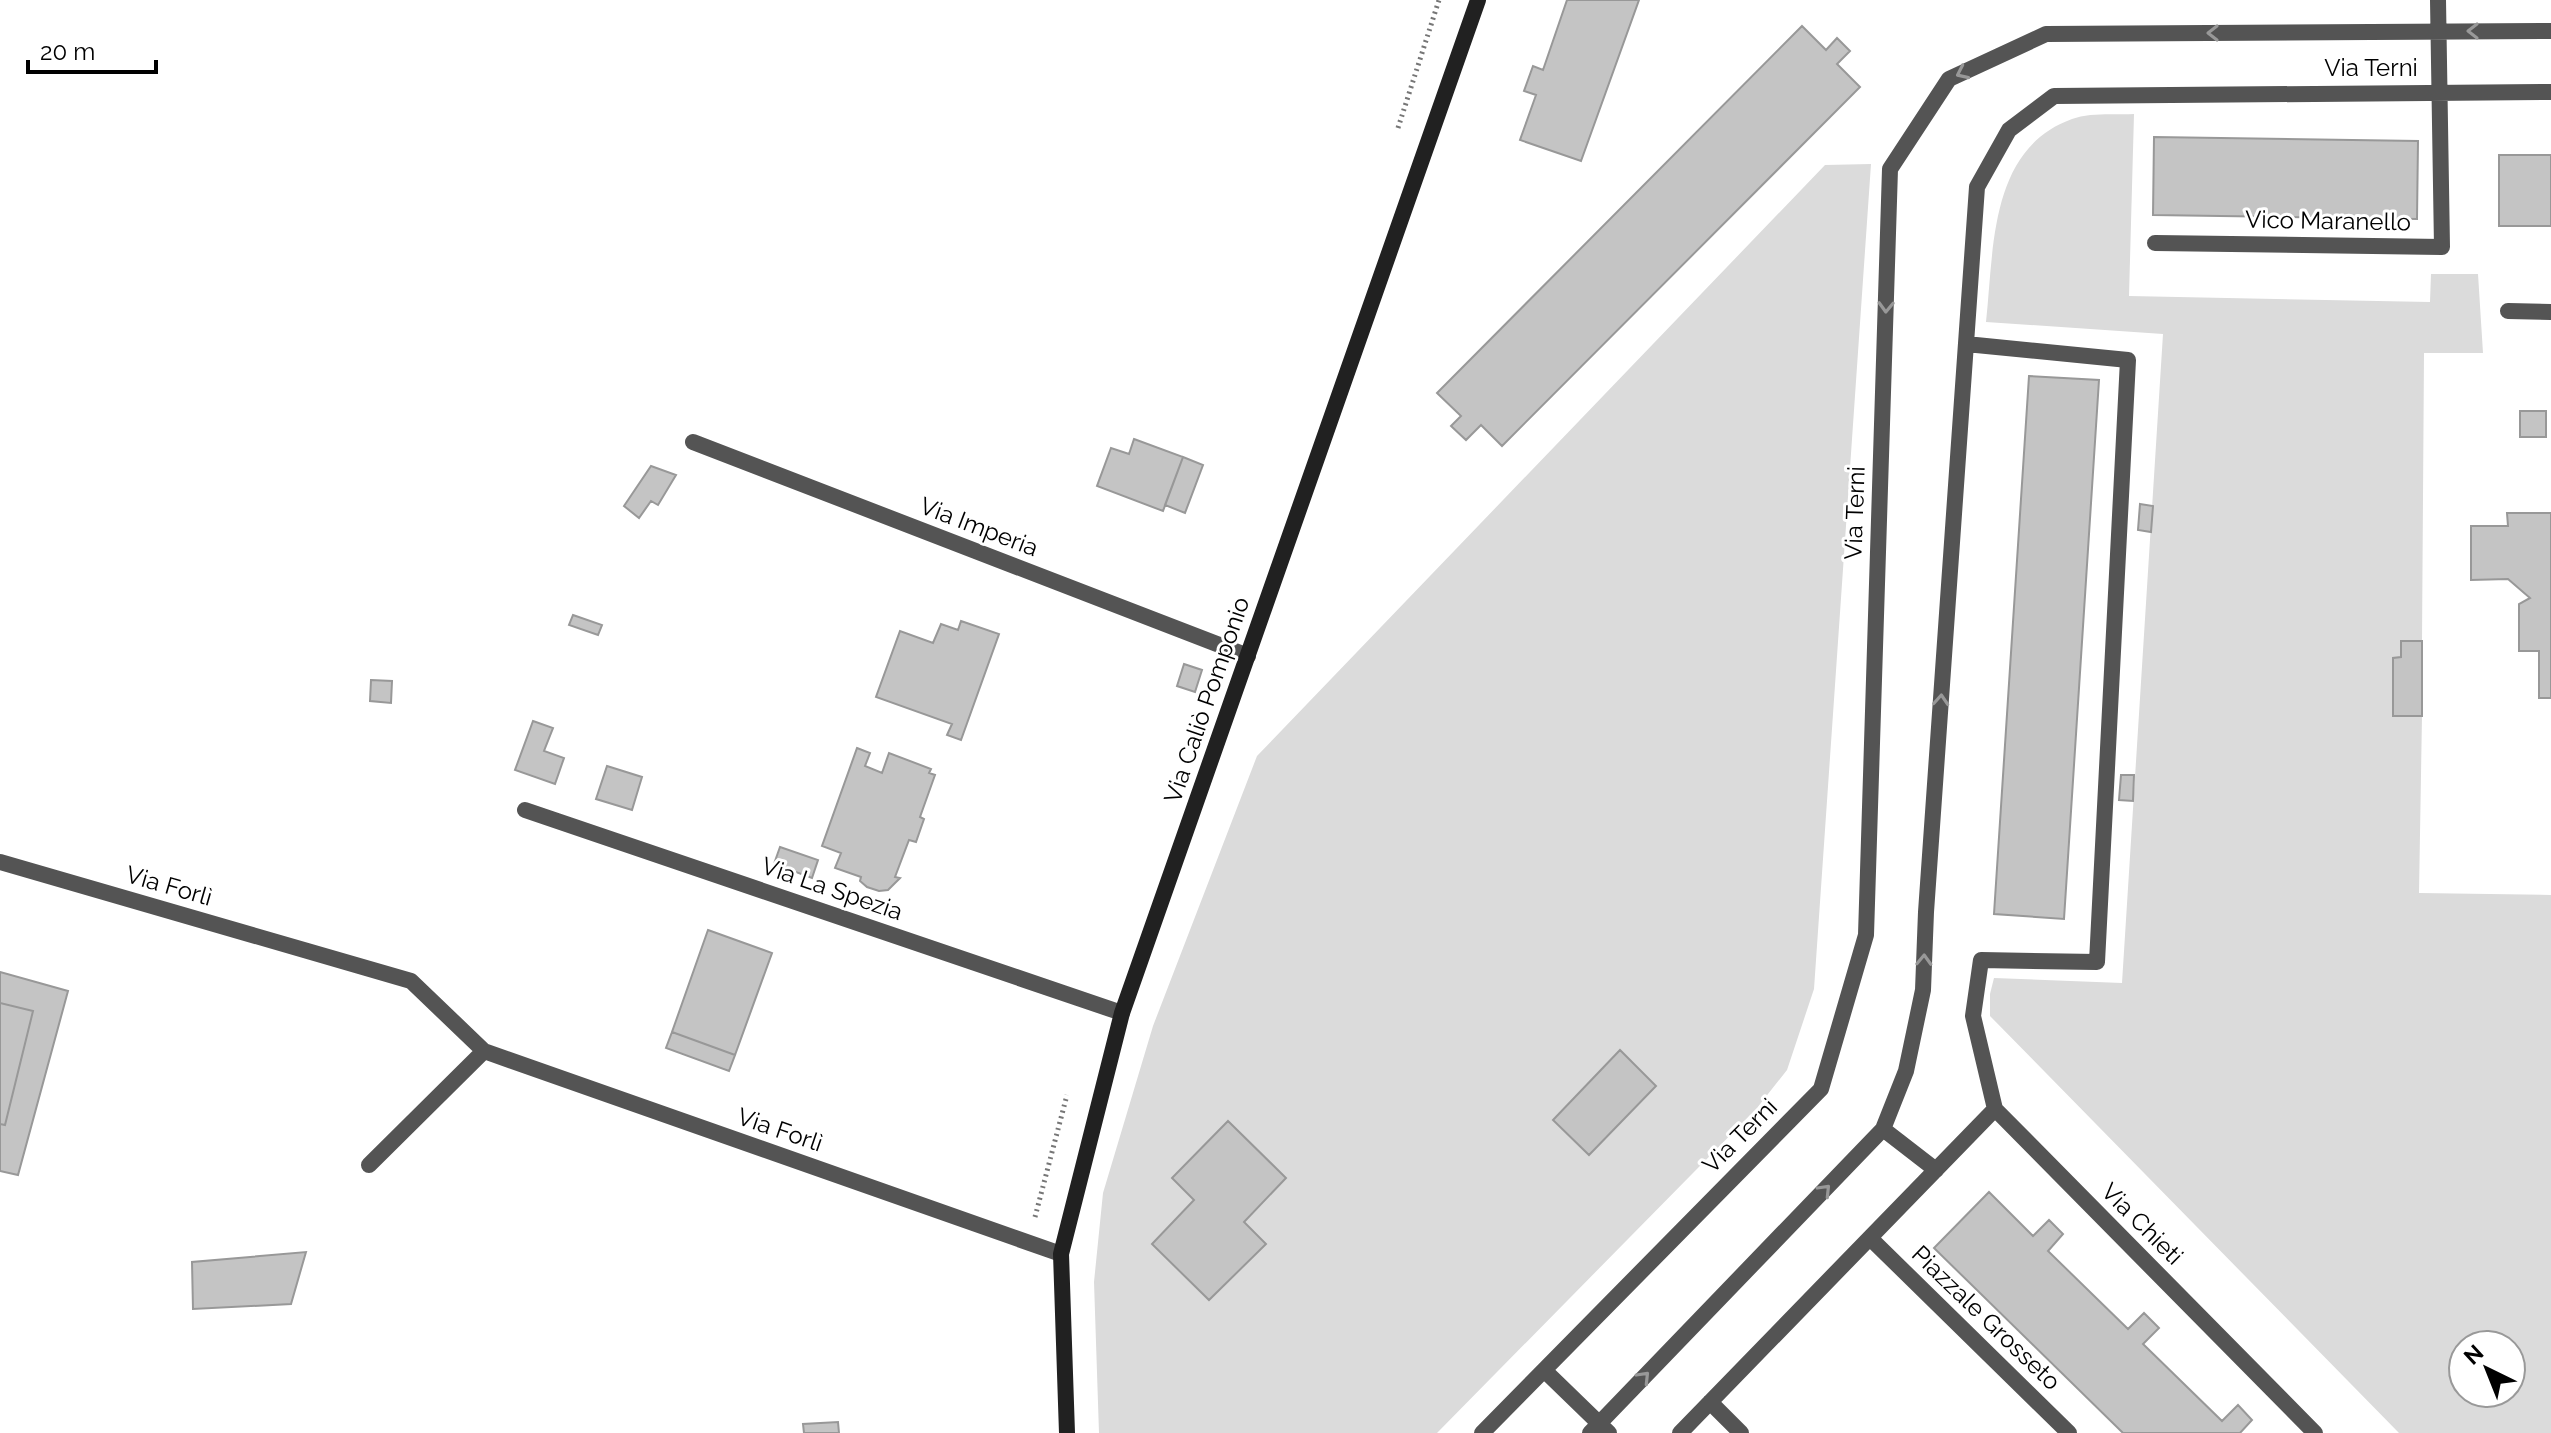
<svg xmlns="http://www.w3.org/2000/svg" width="2551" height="1433" viewBox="0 0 2551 1433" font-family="Raleway,sans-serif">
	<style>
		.green { fill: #dbdbdb; fill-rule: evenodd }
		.building { fill: #c4c4c4; stroke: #989898; stroke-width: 2 }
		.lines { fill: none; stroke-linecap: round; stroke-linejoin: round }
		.path { stroke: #767676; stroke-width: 5; stroke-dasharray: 2 4; stroke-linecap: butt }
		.street { stroke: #545454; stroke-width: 16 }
		.secondary { stroke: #212121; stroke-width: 16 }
		.oneway { stroke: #989898 }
		.labels { text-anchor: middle; stroke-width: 6; stroke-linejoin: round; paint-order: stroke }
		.street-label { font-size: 24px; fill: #000; stroke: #fff }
	</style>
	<rect width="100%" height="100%" fill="#fff"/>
	<path class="green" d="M2134,114L2129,296L2430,302L2431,274H2478L2483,353H2424L2422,641L2401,657L2393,658V715L2422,716L2419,893L2551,895V1433H2399L1990,1016V994L1994,978L2122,983L2163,334L1986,322C1994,249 1989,149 2072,119C2090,112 2116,115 2134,114ZM2463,1345H2511V1393H2463Z
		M1871,164L1814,989L1787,1070L1757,1108L1437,1433H1099L1094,1282L1103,1193L1153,1026L1257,756L1825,165Z"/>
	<path class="building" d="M1567,0H1639L1581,161L1520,140L1536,95L1524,91L1533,66L1543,70Z
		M1802,26L1826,50L1837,38L1850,51L1837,64L1860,87L1502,446L1481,425L1466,440L1451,426L1461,416L1437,393Z
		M2154,137L2418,141L2417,219L2153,215Z
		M2499,155H2551V226H2499Z
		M2029,376L2099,380L2064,919L1994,914Z
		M2520,411H2546V437H2520Z
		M1134,439L1183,457L1163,511L1097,486L1111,448L1129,454Z
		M1183,457L1203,465L1185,513L1165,505Z
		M651,466L676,475L658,505L651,501L639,518L624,506Z
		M2140,504L2153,506L2151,532L2138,530Z
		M2507,513H2551V698H2539V651H2519V604L2530,598L2508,579L2471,580V526H2508Z
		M573,615L602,625L598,635L569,625Z
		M961,621L999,634L961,740L947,735L952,724L876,697L900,631L933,643L941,624L958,630Z
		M2401,641H2422V716H2393V658L2401,657Z
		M1184,664L1202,670L1195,692L1177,686Z
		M371,680L392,681L391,703L370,701Z
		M533,721L553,728L544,751L564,758L555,784L515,770Z
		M857,748L870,753L865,766L882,773L889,753L931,769L929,773L935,775L920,817L924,819L916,842L909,840L895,877L900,878L888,890L879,891L867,887L860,881L861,877L835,868L841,853L822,846Z
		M607,766L642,777L632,810L596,799Z
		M2121,775H2134L2133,801L2119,800Z
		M780,847L818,860L812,878L774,864Z
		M708,930L772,953L735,1055L672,1032Z
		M0,972L68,991L18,1175L0,1171V1124L5,1125L33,1011L0,1003Z
		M0,1003L33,1011L5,1125L0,1124Z
		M672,1032L735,1055L729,1071L666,1048Z
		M1620,1050L1656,1086L1589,1155L1553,1120Z
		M1228,1121L1286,1178L1244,1222L1266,1244L1209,1300L1152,1244L1194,1200L1172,1178Z
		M1989,1192L2033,1236L2049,1220L2063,1234L2048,1251L2128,1329L2144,1313L2159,1328L2143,1344L2222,1421L2238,1405L2252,1420L2240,1433H2123L1934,1248Z
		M306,1252L291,1304L193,1309L192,1262Z
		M838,1422L839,1433H804L803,1424Z"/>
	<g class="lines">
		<path class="path" d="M1398,128L1439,0
			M1035,1217L1067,1095"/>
		<path class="street" d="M2155,243L2442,247L2438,0
			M2508,311L2551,312
			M1966,344L2128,360L2097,962L1981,960L1973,1016L1995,1109
			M693,442L1248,656
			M525,810L1122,1013
			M0,862L411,981L484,1051L1061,1254
			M1883,1129L1936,1170
			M369,1165L484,1051
			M1870,1238L2069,1433
			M1544,1370L1609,1433
			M1710,1402L1741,1433
			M1482,1433L1821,1089L1866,935L1890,169L1949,79L2046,34L2551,31
			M1590,1433L1883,1129L1906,1071L1923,990L1926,912L1977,187L2009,130L2054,96L2551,92
			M1680,1433L1995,1109L2315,1433"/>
		<path class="secondary" d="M1067,1433L1061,1254L1122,1013L1478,0"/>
	</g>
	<defs><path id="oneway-chevron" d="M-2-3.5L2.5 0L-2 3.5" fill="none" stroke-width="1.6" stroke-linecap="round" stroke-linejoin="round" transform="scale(2)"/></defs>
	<g class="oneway">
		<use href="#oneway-chevron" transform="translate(2473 31) rotate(180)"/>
		<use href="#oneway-chevron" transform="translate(2213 33) rotate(180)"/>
		<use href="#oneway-chevron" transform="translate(1962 73) rotate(155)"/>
		<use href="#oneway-chevron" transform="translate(1886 307) rotate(92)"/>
		<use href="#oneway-chevron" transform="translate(1941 700) rotate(-86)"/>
		<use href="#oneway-chevron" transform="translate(1924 960) rotate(-88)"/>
		<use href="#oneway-chevron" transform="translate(1825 1190) rotate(-46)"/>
		<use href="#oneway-chevron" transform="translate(1644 1377) rotate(-46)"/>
	</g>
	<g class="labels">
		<g class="street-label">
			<text x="2371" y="76">Via Terni</text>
			<text transform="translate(2328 221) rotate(1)" y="8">Vico Maranello</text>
			<text transform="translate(1855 513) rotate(-88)" y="8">Via Terni</text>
			<text transform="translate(979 527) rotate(21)" y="8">Via Imperia</text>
			<text transform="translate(1207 700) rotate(-71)" y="8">Via Caliò Pomponio</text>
			<text transform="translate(169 886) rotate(16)" y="8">Via Forlì</text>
			<text transform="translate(832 889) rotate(19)" y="8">Via La Spezia</text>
			<text transform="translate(780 1130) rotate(19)" y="8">Via Forlì</text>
			<text transform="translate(1740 1136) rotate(-45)" y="8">Via Terni</text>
			<text transform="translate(2142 1224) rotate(45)" y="8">Via Chieti</text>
			<text transform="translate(1986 1318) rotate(44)" y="8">Piazzale Grosseto</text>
		</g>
	</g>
	<g transform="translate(2487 1369) rotate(317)"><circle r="38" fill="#ffffff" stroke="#999999" stroke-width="2"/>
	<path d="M0-6L14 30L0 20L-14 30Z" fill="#000000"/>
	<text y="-12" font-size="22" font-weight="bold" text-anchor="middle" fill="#000000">N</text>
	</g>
	<path d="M28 60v12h128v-12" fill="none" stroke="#000000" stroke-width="4"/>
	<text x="40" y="60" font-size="24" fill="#000000" stroke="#ffffff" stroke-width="6" paint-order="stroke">20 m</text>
</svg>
